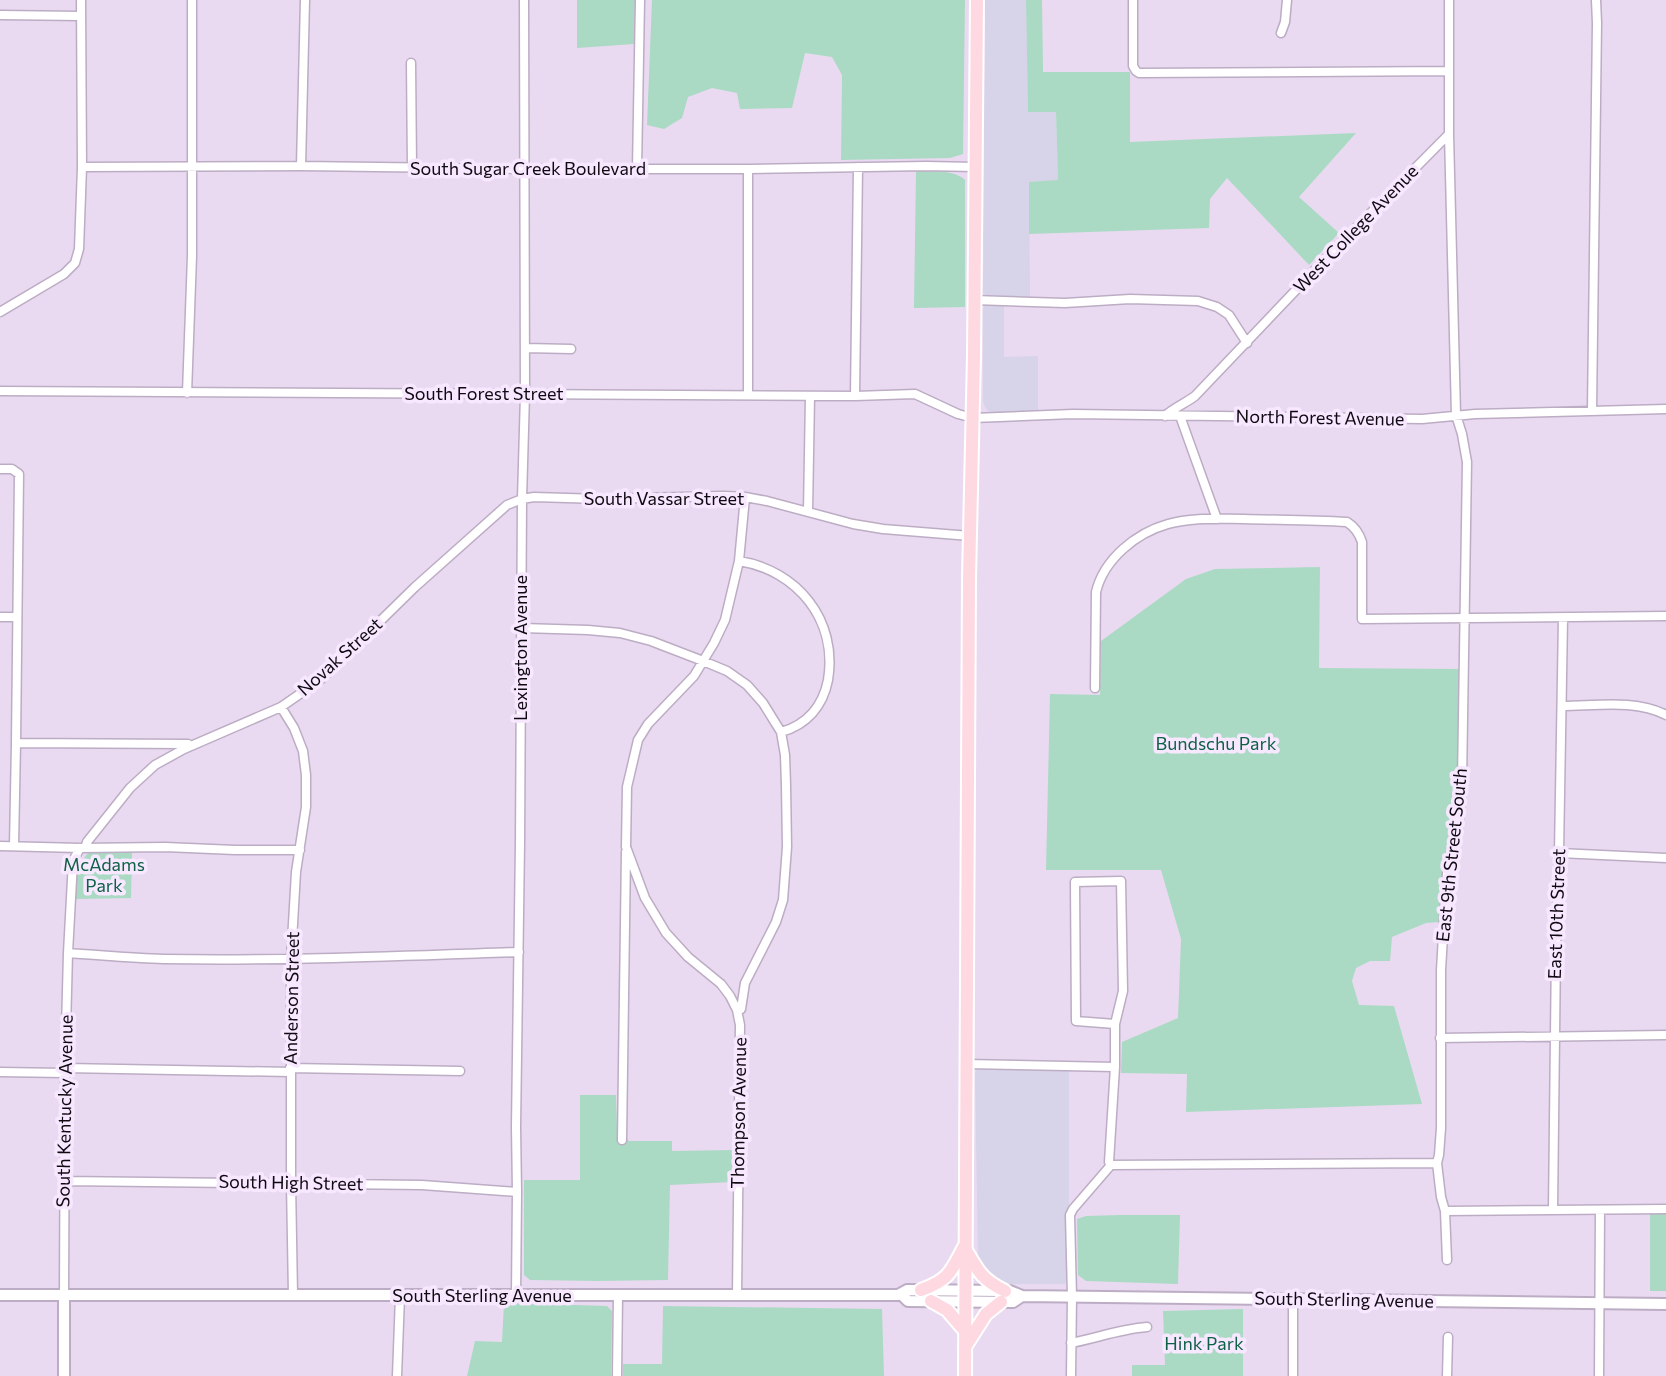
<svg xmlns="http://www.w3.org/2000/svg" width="1666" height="1376" viewBox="0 0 1666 1376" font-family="Commissioner,sans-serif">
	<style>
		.commercial { fill: #d7d3e9 }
		.green { fill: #aadac3 }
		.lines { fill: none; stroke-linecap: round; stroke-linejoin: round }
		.street-casing { stroke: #bcadc4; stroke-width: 11 }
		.secondary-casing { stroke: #bcadc4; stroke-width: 14 }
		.primary-casing { stroke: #fff; stroke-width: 16 }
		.street { stroke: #fff; stroke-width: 8 }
		.secondary { stroke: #fff; stroke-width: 10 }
		.primary { stroke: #fed9e2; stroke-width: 12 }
		.labels { text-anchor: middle; stroke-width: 7; stroke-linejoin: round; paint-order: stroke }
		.street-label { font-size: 18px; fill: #0f0911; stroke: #f7e7ff }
		.park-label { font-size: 18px; fill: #0e6145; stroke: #f7e7ff }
	</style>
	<rect width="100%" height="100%" fill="#e9daf1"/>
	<path class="commercial" d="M985,0H1026L1028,112H1056L1058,181L1029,183L1030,297L986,295L983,293Z
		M987,304L1004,305V357L1038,356V412L998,413L988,411L985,407L983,401V309L984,306Z
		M982,1067L1069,1071V1275L1065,1284H1002L995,1283L978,1259L975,1073L976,1070Z"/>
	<path class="green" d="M577,0H635L634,44L577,48Z
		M652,0H965L963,154L950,158L841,160L842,75L832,57L805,53L792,108L740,109L737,93L712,88L688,97L682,118L664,129L647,125Z
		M1026,0H1042L1043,72H1130V142L1356,133L1299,197L1339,233L1309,265L1227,178L1210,199L1209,228L1029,234V182L1058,180L1056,112H1028Z
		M916,171C931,172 954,169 965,180V307L914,308Z
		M1320,567L1319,668L1460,669L1459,776L1455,831L1444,870L1439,922L1426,923L1392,937L1390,961H1370L1356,968L1352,981L1359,1005L1394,1006L1422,1104L1186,1112L1187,1074L1121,1073L1122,1042L1178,1018L1181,939L1161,870H1046L1050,694L1100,695L1101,641L1186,579L1215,569Z
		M132,851L131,898L76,899C75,880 76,866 89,852Z
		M580,1095H616L617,1129L629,1141H672V1151L732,1150V1182L670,1185L668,1280L598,1281L530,1280L524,1275V1180H580Z
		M1650,1213H1666V1291H1650Z
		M1119,1215H1180L1178,1284L1086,1281L1078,1275L1077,1219L1086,1216Z
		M504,1303L607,1306L612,1311L611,1376H467L475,1341L502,1342Z
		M663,1306L882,1309L884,1376H623V1364H662Z
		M1243,1309V1376H1132V1365H1165L1163,1311Z"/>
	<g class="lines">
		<defs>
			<path id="street" d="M1133,0V66L1136,71L1139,73L1449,71
				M0,15L81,16
				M1281,33L1285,22L1287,0
				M411,63L412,168
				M301,166L305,0
				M82,167L301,166L526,169H748L926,166L975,167
				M637,169L640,0
				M748,169V395
				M974,300L1065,303L1130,299L1198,301L1217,307L1229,315L1247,343
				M0,312L64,274L75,263L79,249L82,167L81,0
				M525,348L571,349
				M0,391L855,396L915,394L958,414L973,418L1073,414L1422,419L1475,414L1666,409
				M187,393L192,256V0
				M855,396L858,167
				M1592,410L1597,23L1596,0
				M1165,416C1173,408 1186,403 1195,396L1337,247L1449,134V0
				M1180,416L1217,519
				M0,469H12L19,474L16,743L14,846
				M808,512L810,396
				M739,561C797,570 838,620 828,680C823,706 807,725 781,732
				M0,617H17
				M522,628L588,630L620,633L651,641L703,661L727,671L747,685L763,703L781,732L785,755L786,785L787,847L783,900L776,922L745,983L741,1009L737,1010
				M1095,688L1096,592C1104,559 1136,533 1168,524C1192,517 1219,519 1244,519C1278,520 1312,520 1347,522C1355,527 1359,533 1362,542V619L1666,616
				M1562,706C1595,706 1636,699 1666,715
				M281,707L294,728L303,751L306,775V807L296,872L291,958V1183L293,1295
				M16,743L188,744
				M0,846L80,848L165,847L235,850H300
				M85,848L87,842L130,788L155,765L184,749L281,707L320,680L415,587L507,505L522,499L534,497L600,499L723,496L745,497L767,501L853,524L883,529L970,536
				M1559,853L1666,858
				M1121,881L1123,991L1115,1024L1076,1021L1075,882Z
				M68,953C100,955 132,958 164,959C282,961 401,956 519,952
				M1440,1038L1666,1035
				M966,1064L1115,1067
				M65,1068L290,1072
				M290,1068L460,1071
				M0,1072L65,1073
				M622,1140L626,852
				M1111,1165L1437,1163
				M64,1181L422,1185L517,1192
				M1553,1210L1556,949L1559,853L1563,618
				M1445,1211L1666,1209
				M1447,1260L1445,1211L1441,1197L1437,1163L1439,1155L1441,1128V970L1446,885L1448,863L1458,830L1462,782L1467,462L1462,434L1456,415L1449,134
				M64,1295L65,1068L68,953L73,861L80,848
				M516,1296L517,1192L516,1127L520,843L522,499L525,394L524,0
				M737,1296L740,1025L737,1010L730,996L721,984L688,957L666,933L645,898L626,847L627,787L638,740L648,724L694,676L714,643L725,620L739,561L745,497
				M1071,1343C1097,1338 1120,1329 1147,1327
				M397,1376L400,1296
				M617,1376L618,1296
				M1071,1376L1072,1297L1070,1215L1073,1209L1111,1165L1109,1162L1115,1067V1024
				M1293,1376V1299
				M1447,1376L1448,1337
				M1599,1376L1600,1210"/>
			<path id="secondary" d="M901,1294L908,1301L1013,1302L1022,1296
				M0,1295H898L907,1290L1005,1291H1010L1022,1296L1666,1304
				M64,1376V1295"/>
			<path id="primary" d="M967,1252C979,1273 983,1280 1005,1291
				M921,1290C949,1280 951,1272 964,1247
				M931,1301L947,1310L965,1331
				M965,1347L986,1314L1001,1302
				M965,1376L969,578L974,355L977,0"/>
		</defs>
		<use href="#street" class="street-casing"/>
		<use href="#secondary" class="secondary-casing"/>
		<use href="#primary" class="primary-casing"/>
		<use href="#street" class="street"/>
		<use href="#secondary" class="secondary"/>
		<use href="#primary" class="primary"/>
	</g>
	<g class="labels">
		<g class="street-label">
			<text x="528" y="175">South Sugar Creek Boulevard</text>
			<text transform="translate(1356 229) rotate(-46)" y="6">West College Avenue</text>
			<text x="484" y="400">South Forest Street</text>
			<text transform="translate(1320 418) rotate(1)" y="6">North Forest Avenue</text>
			<text x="664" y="505">South Vassar Street</text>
			<text transform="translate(521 648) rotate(-90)" y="6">Lexington Avenue</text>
			<text transform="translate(340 657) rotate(-42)" y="6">Novak Street</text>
			<text transform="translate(1452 855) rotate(-84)" y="6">East 9th Street South</text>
			<text transform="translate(1557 914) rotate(-88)" y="6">East 10th Street</text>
			<text transform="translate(292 998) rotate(-89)" y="6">Anderson Street</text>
			<text transform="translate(65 1111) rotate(-89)" y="6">South Kentucky Avenue</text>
			<text transform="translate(739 1113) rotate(-89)" y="6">Thompson Avenue</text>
			<text transform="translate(291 1183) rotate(1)" y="6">South High Street</text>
			<text x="482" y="1302">South Sterling Avenue</text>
			<text transform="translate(1344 1300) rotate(1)" y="6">South Sterling Avenue</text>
		</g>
		<g class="park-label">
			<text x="1216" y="750">Bundschu Park</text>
			<text x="104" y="871">McAdams<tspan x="104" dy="21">Park</tspan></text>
			<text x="1204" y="1350">Hink Park</text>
		</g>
	</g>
</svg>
